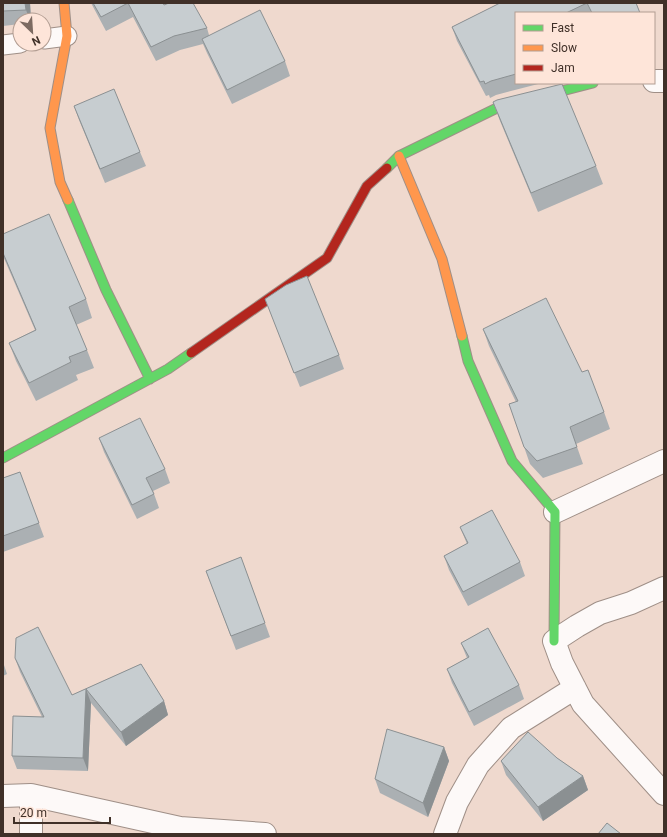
<svg xmlns="http://www.w3.org/2000/svg" width="667" height="837" viewBox="0 0 667 837" font-family="Roboto,sans-serif">
	<style>
		.lines { fill: none; stroke-linecap: round; stroke-linejoin: round }
		.lane-casing { stroke: #9f8f87; stroke-width: 21 }
		.street-casing { stroke: #9f8f87; stroke-width: 24 }
		.fast-casing { stroke: #9f8f87; stroke-width: 11 }
		.slow-casing { stroke: #9f8f87; stroke-width: 11 }
		.jam-casing { stroke: #9f8f87; stroke-width: 11 }
		.lane { stroke: #fdf9f8; stroke-width: 19 }
		.street { stroke: #fdf9f8; stroke-width: 22 }
		.fast { stroke: #63d668; stroke-width: 9 }
		.slow { stroke: #ff974d; stroke-width: 9 }
		.jam { stroke: #b3261e; stroke-width: 9 }
		.wall { fill: #abb0b3 }
		.shaded-wall { fill: #8b9092 }
		.building { fill: #c7cdd0; stroke: #8b9092 }
	</style>
	<rect width="100%" height="100%" fill="#efd9ce"/>
	<g class="lines">
		<defs>
			<path id="lane" d="M44,39L67,36
				M3,45L20,43"/>
			<path id="street" d="M654,81H664
				M555,512L664,461
				M664,588L631,603L600,613L577,626L554,641L562,663L583,704L664,794
				M31,795V834
				M3,796L31,795L180,828L265,834
				M445,834L457,802L478,765L511,728L575,688"/>
			<path id="fast" d="M387,168L399,156L499,107L593,83
				M68,200L106,290L150,379
				M462,336L468,361L512,461L555,512L554,641
				M3,458L168,369L191,353"/>
			<path id="slow" d="M64,3L67,36L50,128L60,182L68,200
				M399,156L442,259L462,336"/>
			<path id="jam" d="M191,353L327,258L367,186L387,168"/>
		</defs>
		<use href="#lane" class="lane-casing"/>
		<use href="#street" class="street-casing"/>
		<use href="#fast" class="fast-casing"/>
		<use href="#slow" class="slow-casing"/>
		<use href="#jam" class="jam-casing"/>
		<use href="#lane" class="lane"/>
		<use href="#street" class="street"/>
		<use href="#fast" class="fast"/>
		<use href="#slow" class="slow"/>
		<use href="#jam" class="jam"/>
	</g>
	<path class="wall" d="M3,3H30L31,20H20V24L3,26Z
		M91,3H163L164,5L207,28L209,35L285,61L290,76L232,104L207,53L203,44L180,50L156,61L133,17L106,31Z
		M500,3H636L640,13H516V83H542L496,95L490,98L489,95L486,96L457,41L452,27Z
		M493,102L596,166L603,184L538,212L500,121Z
		M74,106L140,152L146,166L105,183L79,120Z
		M3,234L86,299L92,318L76,325L87,350L94,368L76,375L78,380L36,401L16,361L9,343L35,330L3,256Z
		M265,299L339,355L344,369L300,387Z
		M483,329L582,372L604,412L610,429L576,444L583,464L543,478L530,464L509,404L516,402L489,346Z
		M99,438L165,469L170,483L153,491L159,508L137,519L104,452Z
		M20,472L44,537L3,552V478Z
		M460,527L520,562L525,576L468,606L449,570L444,556L467,544Z
		M241,557L270,637L236,650L206,571Z
		M461,643L519,685L524,699L474,726L452,683L447,669L467,658Z
		M15,658L72,695L141,664L164,701L168,715L126,746L91,703L88,771L17,769L12,756L42,717L20,672Z
		M3,662L7,674L3,676Z
		M444,747L449,761L428,817L380,793L375,779Z
		M557,758L583,776L588,790L543,821L506,775L501,761Z"/>
	<path class="shaded-wall" d="M25,3H30L31,20H30L26,10Z
		M86,689L91,703L88,771L83,758Z
		M164,701L168,715L126,746L121,732Z
		M444,747L449,761L428,817L423,803Z
		M583,776L588,790L543,821L538,807Z"/>
	<path class="building" d="M3,3H25L26,10L3,11Z
		M93,3H163L164,5L169,3H193L207,28L174,36L151,47L128,3L101,17Z
		M500,3H587L566,13H516V74L491,81L485,84L484,81L480,82L452,27Z
		M587,3H636L640,13H592Z
		M260,10L285,61L227,90L202,39Z
		M562,84L596,166L531,193L493,102L497,100Z
		M114,89L140,152L100,169L74,106Z
		M49,214L86,299L69,307L87,350L69,357L71,362L29,383L9,343L36,330L3,253V234Z
		M307,276L339,355L294,373L265,299L286,285Z
		M546,298L582,372L588,370L604,412L570,427L577,447L537,461L524,447L509,404L518,401L483,329Z
		M140,418L165,469L146,478L154,494L132,505L99,438Z
		M20,472L39,523L3,536V478Z
		M492,510L520,562L463,592L444,556L468,543L460,527Z
		M241,557L265,623L231,636L206,571Z
		M38,627L72,695L141,664L164,701L121,732L86,689L83,758L12,756L13,716L44,717L15,658L16,638Z
		M488,628L519,685L469,712L447,669L469,657L461,643Z
		M387,729L444,747L423,803L375,779Z
		M528,732L557,758L583,776L538,807L501,761Z
		M607,823L621,834H598Z"/>
	<rect width="667" height="837" fill="none" stroke="#403028" stroke-width="8"/>
	<rect x="515" y="12" width="140" height="72" fill="#fee5d9" stroke="#b29d92"/>
	<rect x="523" y="25" width="20" height="6" fill="#63d668" stroke="#b29d92"/>
	<text x="551" y="32" font-size="12" fill="#403028">Fast</text>
	<rect x="523" y="45" width="20" height="6" fill="#ff974d" stroke="#b29d92"/>
	<text x="551" y="52" font-size="12" fill="#403028">Slow</text>
	<rect x="523" y="65" width="20" height="6" fill="#b3261e" stroke="#b29d92"/>
	<text x="551" y="72" font-size="12" fill="#403028">Jam</text>
	<g transform="translate(32 32) rotate(155)"><circle r="19" fill="#fee5d9" stroke="#b29d92"/>
	<path d="M0-3L7 15L0 10L-7 15Z" fill="#7d6b62"/>
	<text y="-6" font-size="11" font-weight="bold" text-anchor="middle" fill="#403028">N</text>
	</g>
	<path d="M14 817v6h96v-6" fill="none" stroke="#403028" stroke-width="2"/>
	<text x="20" y="817" font-size="12" fill="#403028" stroke="#fee5d9" stroke-width="3" paint-order="stroke">20 m</text>
</svg>
